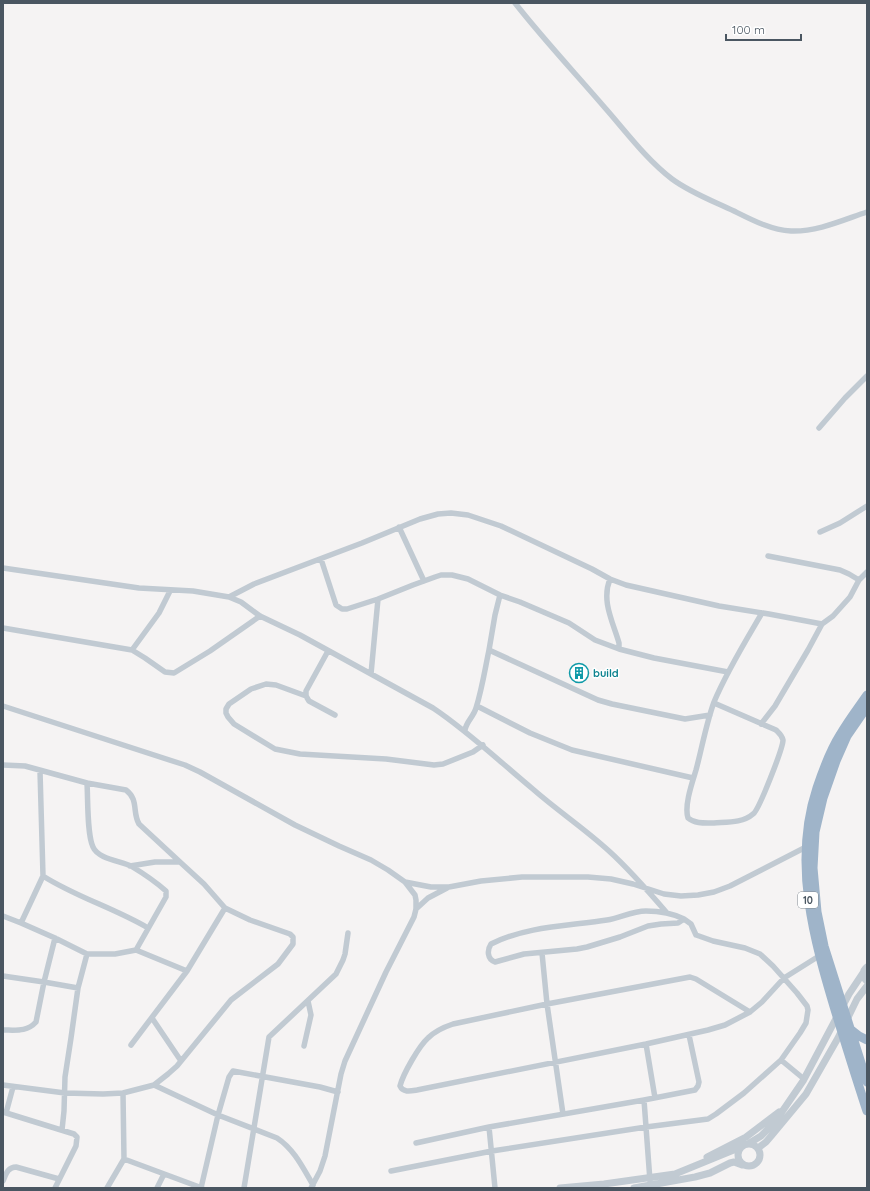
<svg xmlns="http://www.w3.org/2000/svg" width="870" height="1191" viewBox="0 0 870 1191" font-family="Quicksand,sans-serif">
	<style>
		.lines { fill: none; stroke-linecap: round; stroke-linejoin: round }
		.minor { stroke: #c1cad2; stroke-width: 5.5 }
		.tertiary { stroke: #c1cad2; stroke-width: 7 }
		.trunk { stroke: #9fb4c9; stroke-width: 9 }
		.labels { text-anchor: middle; stroke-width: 3; stroke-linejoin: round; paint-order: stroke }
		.shield { fill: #fff; stroke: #808990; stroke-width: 1 }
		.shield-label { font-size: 10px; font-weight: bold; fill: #4a5661 }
		.culture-label { font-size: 11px; font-weight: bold; fill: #0d838f; stroke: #fff; text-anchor: start }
	</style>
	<rect width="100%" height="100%" fill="#f5f3f3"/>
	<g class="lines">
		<path class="minor" d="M515,3C544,40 576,74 606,109C627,133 647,160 672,179C691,193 713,201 734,211C752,220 771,230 791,231C817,232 843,220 867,212
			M819,428L845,398L867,376
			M399,527L424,581
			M820,532L840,523L867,506
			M321,559L336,605L342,609H347L378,599L413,585L435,577L441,575H452L468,579L500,595L520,602L569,623L595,640L619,649L654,658L728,672
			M3,568L139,588L193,591L229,597L241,602L260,616L300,635L433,708C469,732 500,762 534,790C558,811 585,829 609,851C630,870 649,892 667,913
			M610,579C601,601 613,622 619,643V649
			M859,580L867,572
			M500,595L495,615L489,650L598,700L612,704L685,719L710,715
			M229,597L254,584L362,543L420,519L438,514L451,513L468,515L501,526L592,569L610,579L626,585L719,606L769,614L822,624
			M3,628L132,650L145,658L165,672L174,673L210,651L260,616
			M132,650L159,613L170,591
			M328,651L306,691V696L309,701L335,715
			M371,674L378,599
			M306,696L276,685L266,684L251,689L229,704L226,709V713L228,717L234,724L275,749L300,754L386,759L434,765L443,764L473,752L483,745
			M714,703L776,730C779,733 782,735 783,740C783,748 759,810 753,814C743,823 727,822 714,823C705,823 695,824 688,818C684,806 692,783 696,770C702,748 706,724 714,702C727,671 745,642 762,613
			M3,706L185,765L200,772L295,825L339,846L371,860L388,870L405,882L415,895L416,900V909L414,917L386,972L345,1061L341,1074L325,1156L320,1171L311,1188
			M477,706L530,733L572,750L693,778
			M761,724L775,706L808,650L822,624L833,616L850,597L859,580L849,574L840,570L768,556
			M465,730C466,722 474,716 476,708C482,689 485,669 489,650
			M3,765L25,766L87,783C88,799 87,835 93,847C98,859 121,861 131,866C141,872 157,883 166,891V897L136,950
			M40,771L43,876C76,897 114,908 148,928
			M87,783L126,790C139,800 132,812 139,824L180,862
			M405,882L431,887H449L481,881L522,877H588L611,879L633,884L664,894L681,896L698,895L714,892L730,886L806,847
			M416,909L428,898L447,888
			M3,916L21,923L55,938L87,954H115L136,950L187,971
			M21,923L43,876
			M542,953L547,1004L563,1114
			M3,976L44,982L78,988
			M750,1012L696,979L690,977L547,1004L453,1024C444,1027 435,1031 428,1038C419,1046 403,1074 400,1086C403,1093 411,1091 417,1090L646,1044L708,1030L725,1025L750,1012L762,1002L784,978L819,956
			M152,1018L181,1061
			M3,1030C16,1030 27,1032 36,1022L44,982L55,938
			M646,1044L655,1098
			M131,1045L187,971L225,908
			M304,1046L311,1015L308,1001
			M781,1060L804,1079
			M3,1085L65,1093L103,1094L123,1093L154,1085L168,1074L177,1066L231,1000L278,964L293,944V937L290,934L250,920L225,908L204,884L180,862H155L130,866
			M154,1085L218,1115L277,1138C294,1149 303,1168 313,1185
			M644,1100L650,1181
			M3,1112L74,1134L77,1137L76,1146L55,1188
			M6,1113L13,1087
			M489,1127L495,1188
			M62,1130L64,1111L65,1077L71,1038L78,988L87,954
			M416,1143L489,1127L644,1100L695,1090L698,1086L699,1082L689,1035
			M124,1159L202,1188
			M391,1171L492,1151L646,1127L708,1119L716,1114L744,1093L781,1060L800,1033L806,1023L808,1010L807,1006L797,993L773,966L760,954L745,948L713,941L699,936L696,935L691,924L684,919L678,923L661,924L648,926L620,937L587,947L577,949L524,954L495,962C487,959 487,950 491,944C527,926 568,926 607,920C620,918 632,911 646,911C659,911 672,913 684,919
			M3,1181C6,1174 8,1167 16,1167L59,1179
			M107,1188L124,1159L123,1093
			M157,1188L164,1174
			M201,1188L218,1115L229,1077L233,1071L320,1087L338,1092
			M244,1188L269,1037L336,974L343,960L345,954L348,933"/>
		<path class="tertiary" d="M867,967C862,971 862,977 867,981
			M738 1155a11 11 0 1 1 22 0a11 11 0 1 1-22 0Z
			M748,1144L761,1136L775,1122L803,1081L849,994L863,973
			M758,1148L766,1142L772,1135L806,1094L838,1038L857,999L867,986
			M707,1157L746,1137L779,1112
			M560,1188L604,1184L675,1174L741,1147
			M634,1188L695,1177L710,1173L730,1163L734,1162L742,1165"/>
		<path class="trunk" d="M867,695C858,708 848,721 840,735C830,751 823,770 817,788C792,863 814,940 836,1013C846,1045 856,1078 867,1111
			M867,707L847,736L836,761L823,798L815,832L813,868L817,912L824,946L867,1082
			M850,1029L859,1036L867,1040"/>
	</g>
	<defs>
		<symbol id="building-ring" viewBox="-11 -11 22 22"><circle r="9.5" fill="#fff" stroke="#0f9aa8" stroke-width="1.5"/><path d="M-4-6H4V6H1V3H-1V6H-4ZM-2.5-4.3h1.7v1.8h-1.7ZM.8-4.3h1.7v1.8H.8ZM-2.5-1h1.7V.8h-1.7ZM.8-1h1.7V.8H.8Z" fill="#0f9aa8"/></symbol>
	</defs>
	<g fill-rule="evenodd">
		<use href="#building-ring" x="568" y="662" width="22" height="22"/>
	</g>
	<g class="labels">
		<rect class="shield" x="798" y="892" width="20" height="16" rx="3"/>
		<g class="shield-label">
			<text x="808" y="904">10</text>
		</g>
		<g class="culture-label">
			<text x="593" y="677">build</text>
		</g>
	</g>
	<rect width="870" height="1191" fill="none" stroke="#4a5661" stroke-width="8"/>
	<path d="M726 34v6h75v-6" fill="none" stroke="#4a5661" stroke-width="2"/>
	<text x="732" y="34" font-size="12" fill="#4a5661" stroke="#ffffff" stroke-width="3" paint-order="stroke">100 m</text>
</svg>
